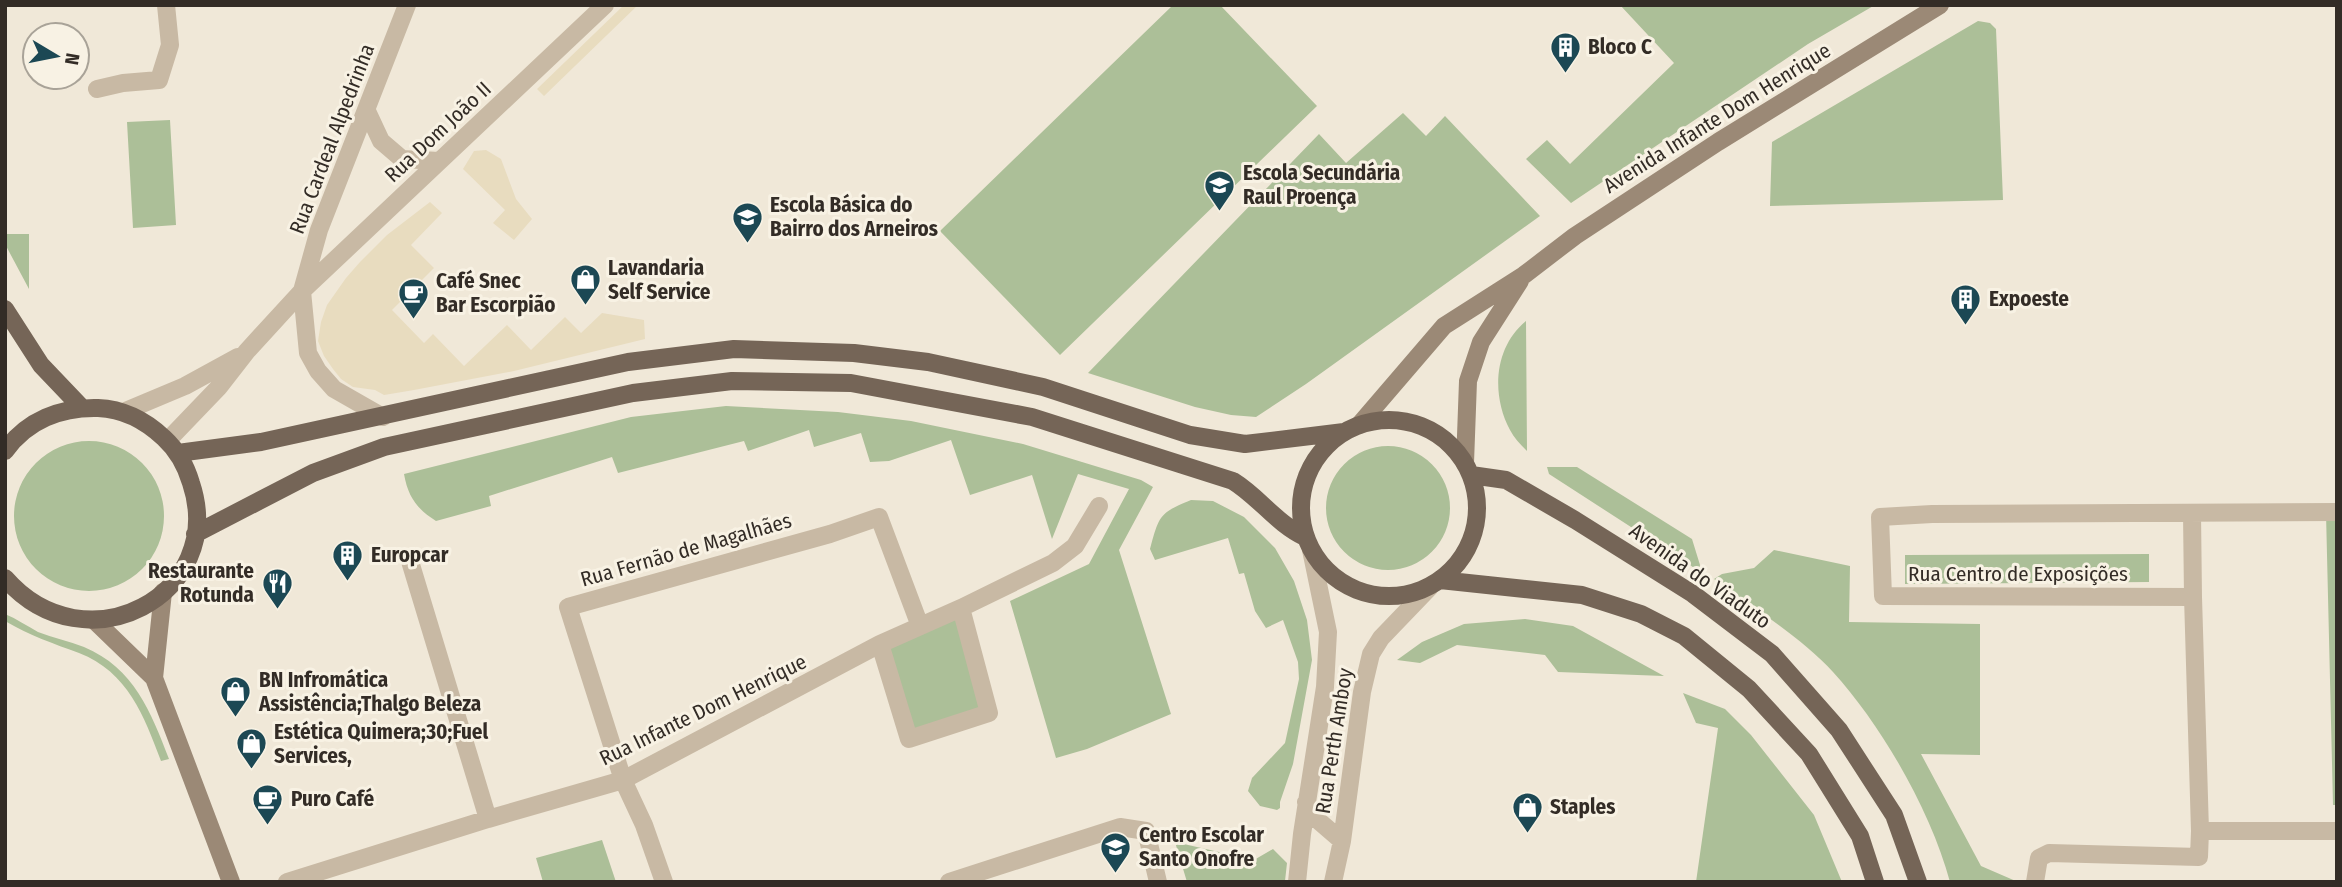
<svg xmlns="http://www.w3.org/2000/svg" width="2342" height="887" viewBox="0 0 2342 887" font-family="'Fira Sans Condensed',sans-serif">
	<style>
		.green { fill: #acbf98 }
		.plaza { fill: #e8dcbf }
		.lines { fill: none; stroke-linecap: round; stroke-linejoin: round }
		.minor { stroke: #c8b9a4; stroke-width: 18 }
		.secondary { stroke: #9b8976; stroke-width: 18 }
		.primary { stroke: #756557; stroke-width: 18 }
		.labels { text-anchor: middle; stroke-width: 6; stroke-linejoin: round; paint-order: stroke }
		.poi-label { font-size: 21px; font-weight: bold; fill: #332c26; stroke: #f8f2e4; text-anchor: start }
		.street-label { font-size: 21px; fill: #332c26; stroke: #f8f2e4 }
	</style>
	<rect width="100%" height="100%" fill="#f0e8d8"/>
	<path class="green" d="M1173,5H1220L1317,106L1060,355L940,231Z
		M1620,5H1875L1808,44L1571,203L1526,159L1547,140L1570,164L1674,63Z
		M1978,21L1990,23L1996,29L2003,200L1770,206L1772,142Z
		M1403,113L1426,136L1445,116L1540,216L1306,384L1256,417L1231,415L1195,407L1088,373L1319,134L1346,163Z
		M170,120L176,225L133,228L127,122Z
		M5,234H29V289L5,244Z
		M1526,321L1527,451C1521,445 1514,438 1510,430C1491,395 1494,347 1526,321Z
		M726,406L838,412L911,421L1023,444L1141,480L1153,487L1119,550L1171,714L1087,749L1056,758L1010,601L1089,564L1129,489L1078,474L1052,539L1032,475L970,495L951,440L889,461L870,462L861,433L814,447L809,430L748,451L744,441L618,473L612,457L489,496L491,506L436,521C417,509 408,497 404,474L631,417Z
		M14 516a75 75 0 1 1 150 0a75 75 0 1 1-150 0Z
		M1326 508a62 62 0 1 1 124 0a62 62 0 1 1-124 0Z
		M1547,467H1577L1692,539L1700,565L1699,571L1549,474Z
		M1191,500L1213,501L1244,517L1275,548L1294,581L1307,620L1312,660L1293,764L1280,802V808L1277,810L1260,806L1248,791L1252,778L1285,743L1299,679L1298,662L1283,620L1266,628L1255,611L1244,573L1239,574L1228,538L1155,560L1150,549C1159,516 1159,513 1191,500Z
		M2337,512V805H2333L2326,513Z
		M1774,550L1850,566L1849,622L1980,624V755L1921,754L1981,866L2018,882H1950C1931,811 1882,726 1833,672C1802,638 1751,606 1714,579L1722,574L1754,568Z
		M2149,554V582L1905,584V555Z
		M961,608L989,713L909,739L880,644Z
		M5,614C17,619 27,626 38,632C53,638 69,641 84,647C134,668 151,712 169,759L161,761C144,716 128,672 79,653C54,644 29,635 5,621Z
		M1525,619L1573,626L1664,676L1558,672L1545,655L1457,645L1420,663L1397,660L1422,642L1464,624Z
		M1683,693L1725,709L1751,735L1814,815L1842,882H1696L1718,728L1696,723Z
		M602,840L616,882H543L536,858Z
		M1175,842L1254,860L1273,849L1287,863L1285,881L1187,882Z"/>
	<path class="plaza" d="M624,5H638L544,96L537,89Z
		M486,150L501,159L516,199L532,219L514,240L493,223L505,210L463,169L474,151Z
		M430,202L442,213L411,245L434,268L392,310L424,343L433,334L464,366L507,325L531,350L565,317L581,333L602,313L644,320L645,339L514,371L414,390L384,395L375,390L353,387L341,379L333,369L324,356L318,341L321,322L327,305L346,278L360,262L387,235Z"/>
	<g class="lines">
		<path class="minor" d="M97,89L123,83L159,80L170,45L166,5
			M367,111L381,141L402,159L439,161
			M123,412L185,386L238,357
			M383,417L334,389L318,371L308,353L302,291L319,230L407,5
			M169,442L171,437L219,387L247,351L302,291L605,5
			M2337,512L1932,514L1880,517L1883,596L2193,597L2200,831H2337
			M2192,513L2193,597
			M409,558L488,819
			M880,644L909,739L989,713L961,608
			M1306,802L1313,816L1342,841
			M287,882L488,819L623,780L880,644L961,608L1053,563L1075,546L1099,506
			M664,882L644,825L623,780L568,607L830,534L879,517L920,626
			M949,882L1120,827L1146,831L1158,882
			M1297,882L1302,834L1325,687L1328,632L1311,550
			M1333,882L1342,841L1362,692L1371,654L1381,638L1430,587
			M2035,882L2039,858L2049,853L2199,857L2200,831"/>
		<path class="secondary" d="M1359,425L1444,326L1524,275L1575,236L1718,142L1940,5
			M1465,463L1468,381L1481,342L1520,281
			M95,621L154,678L231,882
			M154,678L163,592"/>
		<path class="primary" d="M5,309L41,365L82,408
			M1301 508a88 88 0 1 1 176 0a88 88 0 1 1-176 0Z
			M5,451C27,420 61,407 98,408C123,409 146,421 164,438C177,450 186,466 191,483C228,594 86,671 5,578
			M178,453L261,442L628,362L734,349L854,353L928,362L1043,387L1190,435L1245,444L1344,432
			M1471,475L1506,480L1575,520L1693,594L1772,654L1839,730L1894,815L1918,882
			M195,534L313,473L384,447L633,393L732,381L851,383L1032,417L1233,481C1259,497 1277,524 1305,537
			M1440,580L1582,595L1641,614L1684,636L1749,689L1809,754L1860,836L1875,882"/>
	</g>
	<defs>
		<symbol id="building-pin" viewBox="-11 -11 22 30"><path d="M0 17L-7.5 6A9.5 9.5 0 1 1 7.5 6Z" fill="#1c4854" stroke="#f8f2e4"/><path d="M-4-6H4V6H1V3H-1V6H-4ZM-2.5-4.3h1.7v1.8h-1.7ZM.8-4.3h1.7v1.8H.8ZM-2.5-1h1.7V.8h-1.7ZM.8-1h1.7V.8H.8Z" fill="#fff"/></symbol>
		<symbol id="school-pin" viewBox="-11 -11 22 30"><path d="M0 17L-7.5 6A9.5 9.5 0 1 1 7.5 6Z" fill="#1c4854" stroke="#f8f2e4"/><path d="M0-5L7-2L0 1L-7-2ZM-4 1L0 2.5L4 1V4Q0 6-4 4Z" fill="#fff"/></symbol>
		<symbol id="shop-pin" viewBox="-11 -11 22 30"><path d="M0 17L-7.5 6A9.5 9.5 0 1 1 7.5 6Z" fill="#1c4854" stroke="#f8f2e4"/><path d="M-5-2.5h2.3a2.7 3.5 0 0 1 5.4 0H5L5.5 6h-11ZM-1.5-2.5h3a1.5 2.3 0 0 0-3 0Z" fill="#fff"/></symbol>
		<symbol id="cafe-pin" viewBox="-11 -11 22 30"><path d="M0 17L-7.5 6A9.5 9.5 0 1 1 7.5 6Z" fill="#1c4854" stroke="#f8f2e4"/><path d="M-5.5-4.5H6V0H3Q3 3.5 0 3.5H-2.5Q-5.5 3.5-5.5 0ZM3-3.2v2h1.7v-2ZM-6 4.5H4V6H-6Z" fill="#fff"/></symbol>
		<symbol id="restaurant-pin" viewBox="-11 -11 22 30"><path d="M0 17L-7.5 6A9.5 9.5 0 1 1 7.5 6Z" fill="#1c4854" stroke="#f8f2e4"/><path d="M-5-6h1v4h1v-4h1v4h1v-4h1v5L-1.5 .5V6h-2V.5L-5-1ZM5-6V6H3V1.5H1.5Q1.5-4 5-6Z" fill="#fff"/></symbol>
	</defs>
	<g fill-rule="evenodd">
		<use href="#building-pin" x="1548" y="30" width="35" height="47"/>
		<use href="#school-pin" x="1202" y="168" width="35" height="47"/>
		<use href="#school-pin" x="730" y="200" width="35" height="47"/>
		<use href="#shop-pin" x="568" y="262" width="35" height="47"/>
		<use href="#cafe-pin" x="396" y="276" width="35" height="47"/>
		<use href="#building-pin" x="1948" y="282" width="35" height="47"/>
		<use href="#building-pin" x="330" y="538" width="35" height="47"/>
		<use href="#restaurant-pin" x="260" y="566" width="35" height="47"/>
		<use href="#shop-pin" x="218" y="674" width="35" height="47"/>
		<use href="#shop-pin" x="234" y="726" width="35" height="47"/>
		<use href="#cafe-pin" x="250" y="782" width="35" height="47"/>
		<use href="#shop-pin" x="1510" y="790" width="35" height="47"/>
		<use href="#school-pin" x="1098" y="830" width="35" height="47"/>
	</g>
	<g class="labels">
		<g class="poi-label">
			<text x="1588" y="54">Bloco C</text>
			<text x="1243" y="180">Escola Secundária<tspan x="1243" dy="24">Raul Proença</tspan></text>
			<text x="770" y="212">Escola Básica do<tspan x="770" dy="24">Bairro dos Arneiros</tspan></text>
			<text x="608" y="275">Lavandaria<tspan x="608" dy="24">Self Service</tspan></text>
			<text x="436" y="288">Café Snec<tspan x="436" dy="24">Bar Escorpião</tspan></text>
			<text x="1989" y="306">Expoeste</text>
			<text x="371" y="562">Europcar</text>
			<text x="254" y="578" text-anchor="end">Restaurante<tspan x="254" dy="24">Rotunda</tspan></text>
			<text x="259" y="687">BN Infromática<tspan x="259" dy="24">Assistência;Thalgo Beleza</tspan></text>
			<text x="274" y="739">Estética Quimera;30;Fuel<tspan x="274" dy="24">Services,</tspan></text>
			<text x="291" y="806">Puro Café</text>
			<text x="1550" y="814">Staples</text>
			<text x="1139" y="842">Centro Escolar<tspan x="1139" dy="24">Santo Onofre</tspan></text>
		</g>
		<g class="street-label">
			<text transform="translate(1717 118) rotate(-32)" y="7">Avenida Infante Dom Henrique</text>
			<text transform="translate(438 132) rotate(-43)" y="7">Rua Dom João II</text>
			<text transform="translate(332 139) rotate(-69)" y="7">Rua Cardeal Alpedrinha</text>
			<text transform="translate(686 550) rotate(-16)" y="7">Rua Fernão de Magalhães</text>
			<text x="2018" y="581">Rua Centro de Exposições</text>
			<text transform="translate(1700 576) rotate(35)" y="7">Avenida do Viaduto</text>
			<text transform="translate(703 710) rotate(-26)" y="7">Rua Infante Dom Henrique</text>
			<text transform="translate(1334 741) rotate(-81)" y="7">Rua Perth Amboy</text>
		</g>
	</g>
	<rect width="2342" height="887" fill="none" stroke="#332c26" stroke-width="14"/>
	<g transform="translate(56 56) rotate(100)"><circle r="33" fill="#f8f2e4" stroke="#a9a398" stroke-width="2"/>
	<path d="M0-5L12 26L0 18L-12 26Z" fill="#1c4854"/>
	<text y="-10" font-size="19" font-weight="bold" text-anchor="middle" fill="#332c26">N</text>
	</g>
</svg>
